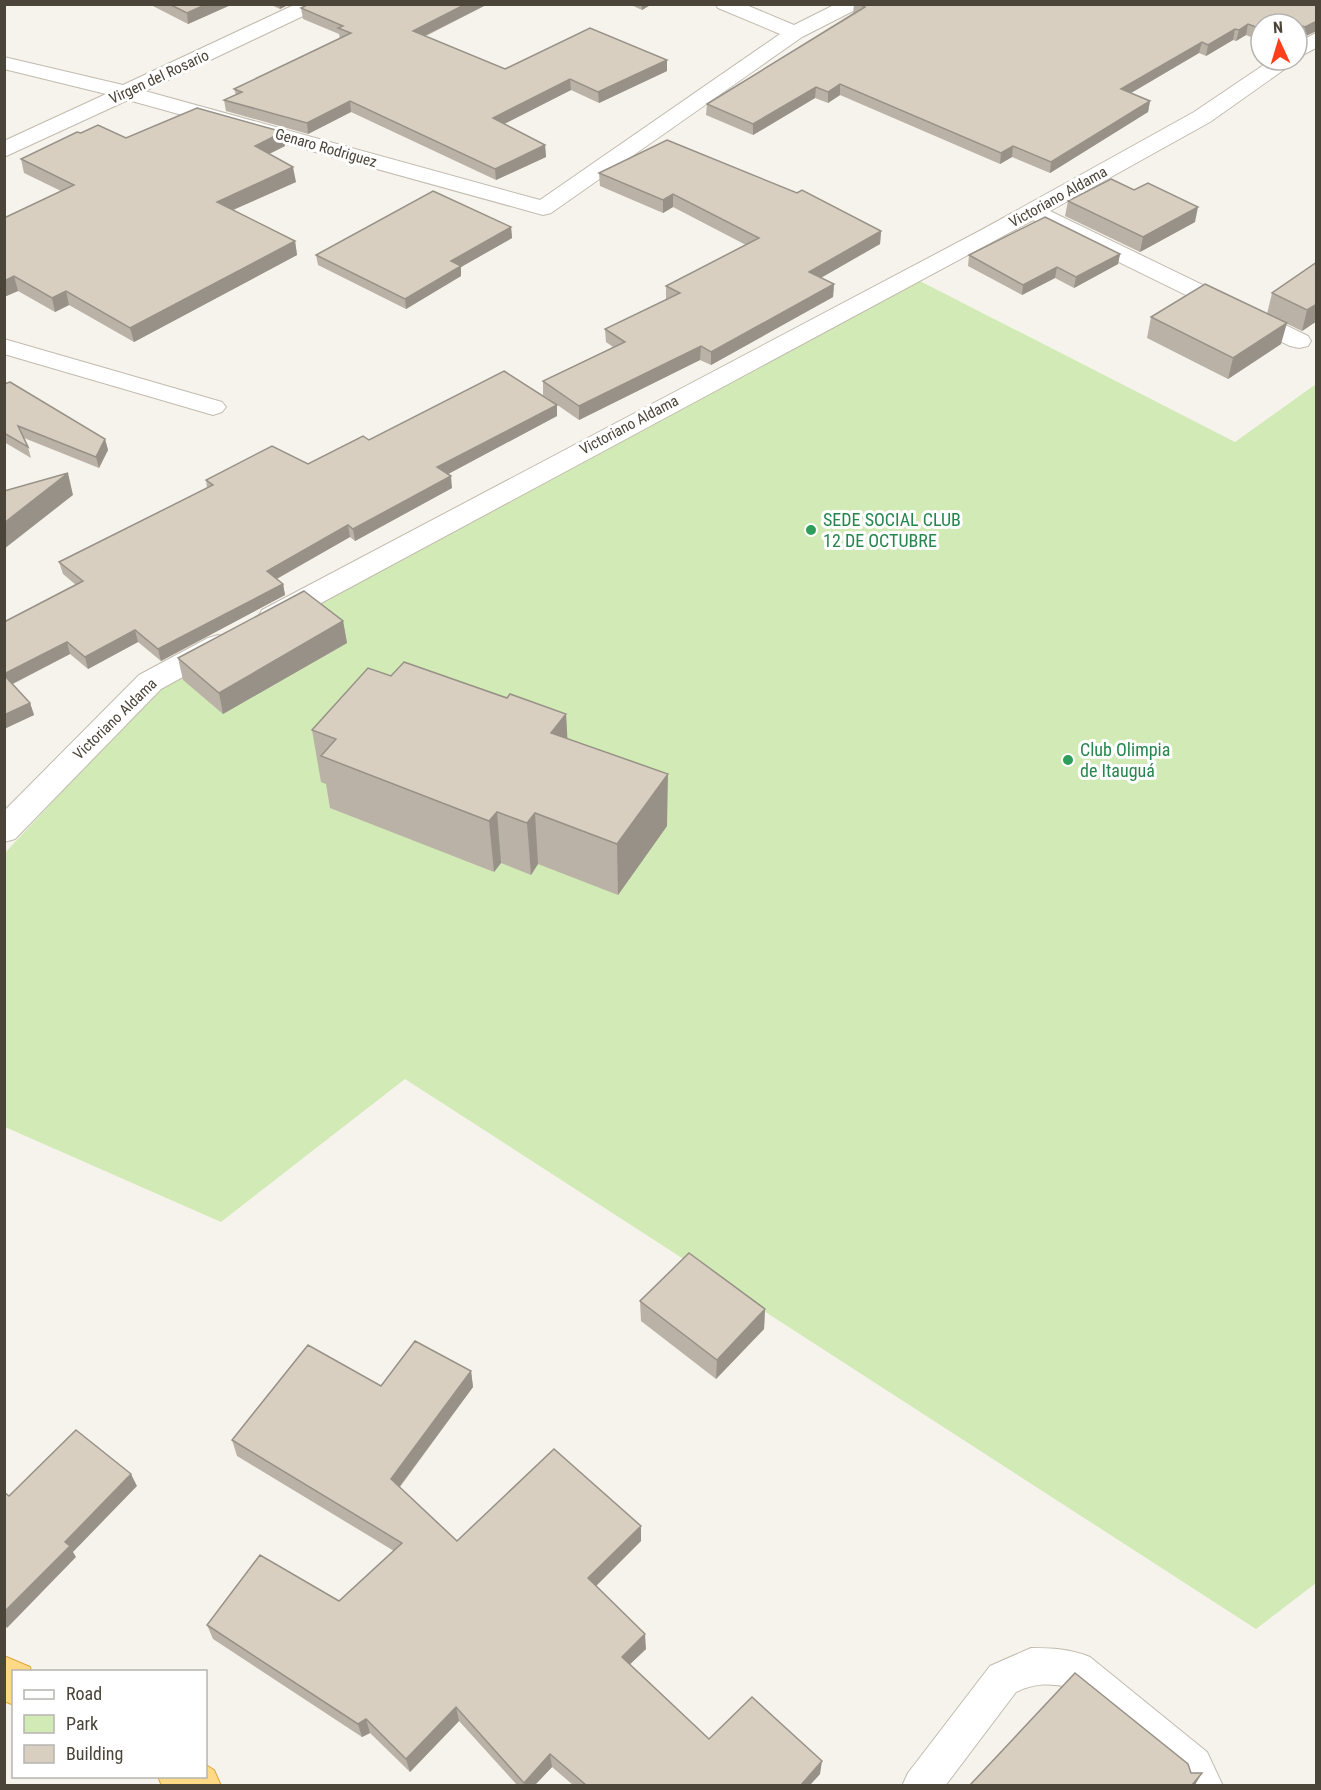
<svg xmlns="http://www.w3.org/2000/svg" width="1321" height="1790" viewBox="0 0 1321 1790" font-family="'Roboto Condensed',sans-serif">
	<style>
		.green { fill: #d2eab5 }
		.lines { fill: none; stroke-linecap: round; stroke-linejoin: round }
		.service-casing { stroke: #c2bbae; stroke-width: 2 }
		.minor-casing { stroke: #c2bbae; stroke-width: 2 }
		.trunk-casing { stroke: #e0a43c; stroke-width: 2 }
		.service { fill: #fff; fill-rule: evenodd }
		.minor { fill: #fff; fill-rule: evenodd }
		.trunk { fill: #ffd985; fill-rule: evenodd }
		.wall { fill: #bab2a6 }
		.shaded-wall { fill: #979187 }
		.building { fill: #d8cfc1; stroke: #979187; stroke-width: 1.5 }
		.leisure-dot { fill: #2e9e5b; stroke: #fff; stroke-width: 2 }
		.labels { text-anchor: middle; stroke-width: 6; stroke-linejoin: round; paint-order: stroke }
		.far-street-label { font-size: 15px; fill: #4b4439; stroke: #fff }
		.leisure-label { font-size: 18px; fill: #27864d; stroke: #fff; text-anchor: start }
	</style>
	<rect width="100%" height="100%" fill="#f6f3ec"/>
	<path class="green" d="M914,278L1235,442L1316,384V1583L1256,1629L405,1079L221,1222L5,1127L4,854L170,676Z"/>
	<g class="lines">
		<defs>
			<path id="service" d="M1031,1648C1052,1648 1071,1649 1090,1657L1207,1752L1223,1786H1184L1181,1778L1069,1687C1049,1683 1035,1683 1016,1692L945,1786H902L908,1773L990,1666Z"/>
			<path id="minor" d="M296,4H323L320,8L145,91L540,200L780,34L718,8L715,4H744L794,25L836,4H862L859,8L802,37L551,213L543,215L128,100L4,157V141L106,94L4,69V57L123,85Z
				M1316,33V48L1297,58V43Z
				M1271,60H1295L1292,64L1210,122L1050,211L1308,336L1311,341L1308,346L1299,348L1290,346L1033,220L282,624L272,626L262,624L258,617L262,610L985,228L1194,112Z
				M4,339L222,402L226,407L222,412L213,415L4,354Z
				M218,635L228,638L233,645L228,652L161,689L15,839L4,842V811L139,675L208,638Z"/>
			<path id="trunk" d="M4,1656L30,1667L31,1672H14V1705L4,1701Z
				M206,1765L214,1770L221,1786H162L158,1776H206Z"/>
		</defs>
		<use href="#service" class="service-casing"/>
		<use href="#minor" class="minor-casing"/>
		<use href="#trunk" class="trunk-casing"/>
		<use href="#service" class="service"/>
		<use href="#minor" class="minor"/>
		<use href="#trunk" class="trunk"/>
	</g>
	<path class="wall" d="M149,4H233L188,24Z
		M269,4H290L280,9Z
		M309,4H488L426,36L505,69L667,60V71L599,103L571,90L504,124L545,145L546,157L496,180L351,112L308,134L226,111L224,100L236,95L234,89L340,39L339,34L303,19L301,8Z
		M629,4H652L642,10Z
		M854,4H1317V31L1302,38L1297,36V24H1261L1253,38L1246,35L1236,41L1233,40L1206,56L1199,53L1131,93L1150,101L1148,112L1050,173L1012,157L1000,164L840,95L828,103L815,98L753,135L706,115L707,104L853,13Z
		M81,133L126,138L285,146L269,154L296,182L233,210L295,241L297,255L134,342L69,305L55,312L18,291L4,297V218L61,191L24,173L21,159Z
		M599,173L881,231L880,244L821,278L834,284L833,297L711,365L700,360L579,420L543,395V381L613,347L606,342L605,329L667,299H666V286L746,245L673,207L663,213L600,186Z
		M1134,190L1195,222L1140,252L1065,216L1068,201Z
		M511,227L512,238L461,267V276L406,309L318,265L316,255Z
		M1120,254L1118,264L1074,288L1055,278L1022,295L968,266L969,255Z
		M1317,262V321L1302,331L1267,314L1272,293Z
		M1151,317L1281,344L1228,379L1147,338Z
		M4,384L105,439L108,450L99,468L24,438L28,447L31,458L4,442Z
		M557,416L447,474L452,488L355,541L350,537L277,579L283,584L285,595L161,661L138,642L88,669L70,654L13,684L30,703L34,715L4,729V622L76,585L63,574L59,562L207,488L206,480L308,464L369,440Z
		M343,621L347,643L223,714L183,680L178,658Z
		M507,698L566,714L567,739L667,826L618,895L538,864L531,875L501,863L494,872L330,808L326,784L321,782L312,730Z
		M640,1301L765,1309L764,1329L716,1379L641,1321Z
		M471,1371L473,1387L400,1487L457,1541L641,1526V1541L596,1586L646,1649L630,1664L709,1739L820,1774L810,1785H573L552,1767L535,1785H517L459,1721L410,1772L370,1733L362,1737L213,1639L207,1625L339,1601L394,1551L237,1456L232,1440L381,1386Z"/>
	<path class="shaded-wall" d="M207,4H233L188,24L187,13Z
		M279,4H290L280,9Z
		M466,4H488L414,41L413,31Z
		M642,4H652L642,10Z
		M1275,16L1273,24H1261V33L1253,38L1256,27Z
		M1317,21L1316,31L1302,38L1305,27Z
		M1248,24L1246,35L1236,41L1239,30Z
		M1235,29L1233,40L1206,56L1208,45Z
		M1202,42L1199,53L1119,100L1121,89Z
		M667,60V71L599,103L598,92Z
		M570,79L571,90L494,129L493,118Z
		M840,84V95L828,103V92Z
		M816,87L815,98L753,135V124Z
		M350,101L351,112L308,134L307,123Z
		M1150,101L1148,112L1050,173L1051,162Z
		M283,132L285,146L257,160L255,146Z
		M545,145L546,157L496,180L495,169Z
		M1013,146L1012,157L1000,164L1001,153Z
		M293,167L296,182L219,216L217,202Z
		M673,194V207L663,213V200Z
		M1198,207L1195,222L1140,252L1143,237Z
		M511,227L512,238L461,267V276L406,309L405,299L451,261Z
		M881,231L880,244L808,285L809,272Z
		M295,241L297,255L134,342L130,328Z
		M1120,254L1118,264L1074,288L1076,277Z
		M1057,267L1055,278L1022,295L1023,285Z
		M14,276L18,291L4,297V281Z
		M834,284L833,297L711,365V352Z
		M66,291L69,305L55,312L52,298Z
		M1317,304V321L1302,331L1307,310Z
		M1287,323L1281,344L1228,379L1233,358Z
		M701,346L700,360L579,420V406Z
		M557,405V416L439,479L437,467Z
		M105,439L108,450L99,468L96,457Z
		M68,473L73,495L4,549V523Z
		M451,476L452,488L355,541L353,529Z
		M348,525L350,537L269,583L267,571Z
		M283,584L285,595L161,661L158,649Z
		M343,621L347,643L223,714L219,693Z
		M135,630L138,642L88,669L85,657Z
		M67,642L70,654L8,686L4,674Z
		M30,703L34,715L4,729V715Z
		M566,714L569,765L551,733Z
		M668,774L667,826L618,895L617,844Z
		M497,812L501,863L494,872L489,821Z
		M535,813L538,864L531,875L527,823Z
		M765,1309L764,1329L716,1379L717,1360Z
		M471,1371L473,1387L394,1494L391,1479Z
		M131,1474L137,1486L73,1552L76,1557L7,1628L4,1623V1612L65,1542Z
		M641,1526V1541L589,1593L588,1578Z
		M645,1634L646,1649L623,1671L622,1657Z
		M456,1707L459,1721L410,1772L406,1759Z
		M366,1719L370,1733L362,1737L358,1724Z
		M550,1754L552,1767L535,1785H525L524,1783Z
		M822,1761L820,1774L810,1785H801Z
		M1202,1773L1195,1785H1192Z"/>
	<path class="building" d="M169,4H207L187,13Z
		M309,4H466L413,31L505,69L590,28L667,60L598,92L570,79L493,118L545,145L495,169L350,101L307,123L224,100L242,92L234,89L351,33L338,28L343,26L301,8Z
		M859,4H1317V21L1305,27L1275,16L1256,27L1248,24L1239,30L1235,29L1208,45L1202,42L1121,89L1150,101L1051,162L1013,146L1001,153L840,84L828,92L816,87L753,124L707,104L865,7Z
		M197,108L283,132L255,146L293,167L217,202L295,241L130,328L66,291L52,298L14,276L4,281V218L74,185L21,159L77,132L81,133L98,125L126,138Z
		M667,140L797,193L802,190L881,231L809,272L834,284L711,352L701,346L579,406L543,381L625,342L605,329L680,293L666,286L759,238L673,194L663,200L599,173Z
		M1111,179L1134,190L1148,183L1198,207L1143,237L1068,201Z
		M433,191L511,227L451,261L461,266L405,299L316,255Z
		M1045,217L1120,254L1076,277L1057,267L1023,285L969,255Z
		M1317,262V304L1307,310L1272,293Z
		M1205,284L1287,323L1233,358L1151,317Z
		M504,371L557,405L437,467L451,476L353,529L348,525L267,571L283,584L158,649L135,630L85,657L67,642L4,674V622L83,581L59,562L213,485L206,480L272,446L308,464L363,436L369,440Z
		M10,382L105,439L96,457L18,426L28,447L4,433V384Z
		M68,473L4,523V491Z
		M304,591L343,621L219,693L178,658Z
		M404,662L507,698L510,694L566,714L551,733L668,774L617,844L535,813L527,823L497,812L489,821L321,756L336,739L312,730L368,668L391,676Z
		M4,675L30,703L4,715Z
		M689,1253L765,1309L717,1360L640,1301Z
		M415,1341L471,1371L391,1479L457,1541L554,1449L641,1526L588,1578L645,1634L622,1657L709,1739L752,1697L822,1761L801,1785H586L550,1754L524,1783L456,1707L406,1759L366,1719L358,1724L207,1625L260,1555L339,1601L402,1543L232,1440L308,1345L381,1386Z
		M76,1430L131,1474L65,1542L70,1546L4,1612V1492L9,1496Z
		M1075,1673L1188,1764L1191,1773H1202L1192,1785H970Z"/>
	<g class="leisure-dot">
		<circle cx="811" cy="530" r="6"/>
		<circle cx="1068" cy="760" r="6"/>
	</g>
	<g class="labels">
		<g class="far-street-label">
			<text transform="translate(159 77) rotate(-25)" y="5">Virgen del Rosario</text>
			<text transform="translate(326 148) rotate(16)" y="5">Genaro Rodriguez</text>
			<text transform="translate(1058 197) rotate(-29)" y="5">Victoriano Aldama</text>
			<text transform="translate(629 425) rotate(-28)" y="5">Victoriano Aldama</text>
			<text transform="translate(115 719) rotate(-44)" y="5">Victoriano Aldama</text>
		</g>
		<g class="leisure-label">
			<text x="823" y="526">SEDE SOCIAL CLUB<tspan x="823" dy="21">12 DE OCTUBRE</tspan></text>
			<text x="1080" y="756">Club Olimpia<tspan x="1080" dy="21">de Itauguá</tspan></text>
		</g>
	</g>
	<rect width="1321" height="1790" fill="none" stroke="#4b4439" stroke-width="12"/>
	<rect x="12" y="1670" width="195" height="108" fill="#ffffff" stroke="#b7b4b0" stroke-width="1.5"/>
	<rect x="24" y="1690" width="30" height="9" fill="#ffffff" stroke="#b7b4b0" stroke-width="1.5"/>
	<text x="66" y="1700" font-size="18" fill="#4b4439">Road</text>
	<rect x="24" y="1715" width="30" height="18" fill="#d2eab5" stroke="#b7b4b0" stroke-width="1.5"/>
	<text x="66" y="1730" font-size="18" fill="#4b4439">Park</text>
	<rect x="24" y="1745" width="30" height="18" fill="#d8cfc1" stroke="#b7b4b0" stroke-width="1.5"/>
	<text x="66" y="1760" font-size="18" fill="#4b4439">Building</text>
	<g transform="translate(1279 42) rotate(356)"><circle r="28" fill="#ffffff" stroke="#b7b4b0" stroke-width="1.5"/>
	<path d="M0-4.5L10 22L0 15L-10 22Z" fill="#fc3f1d"/>
	<text y="-9" font-size="16" font-weight="bold" text-anchor="middle" fill="#4b4439">N</text>
	</g>
</svg>
